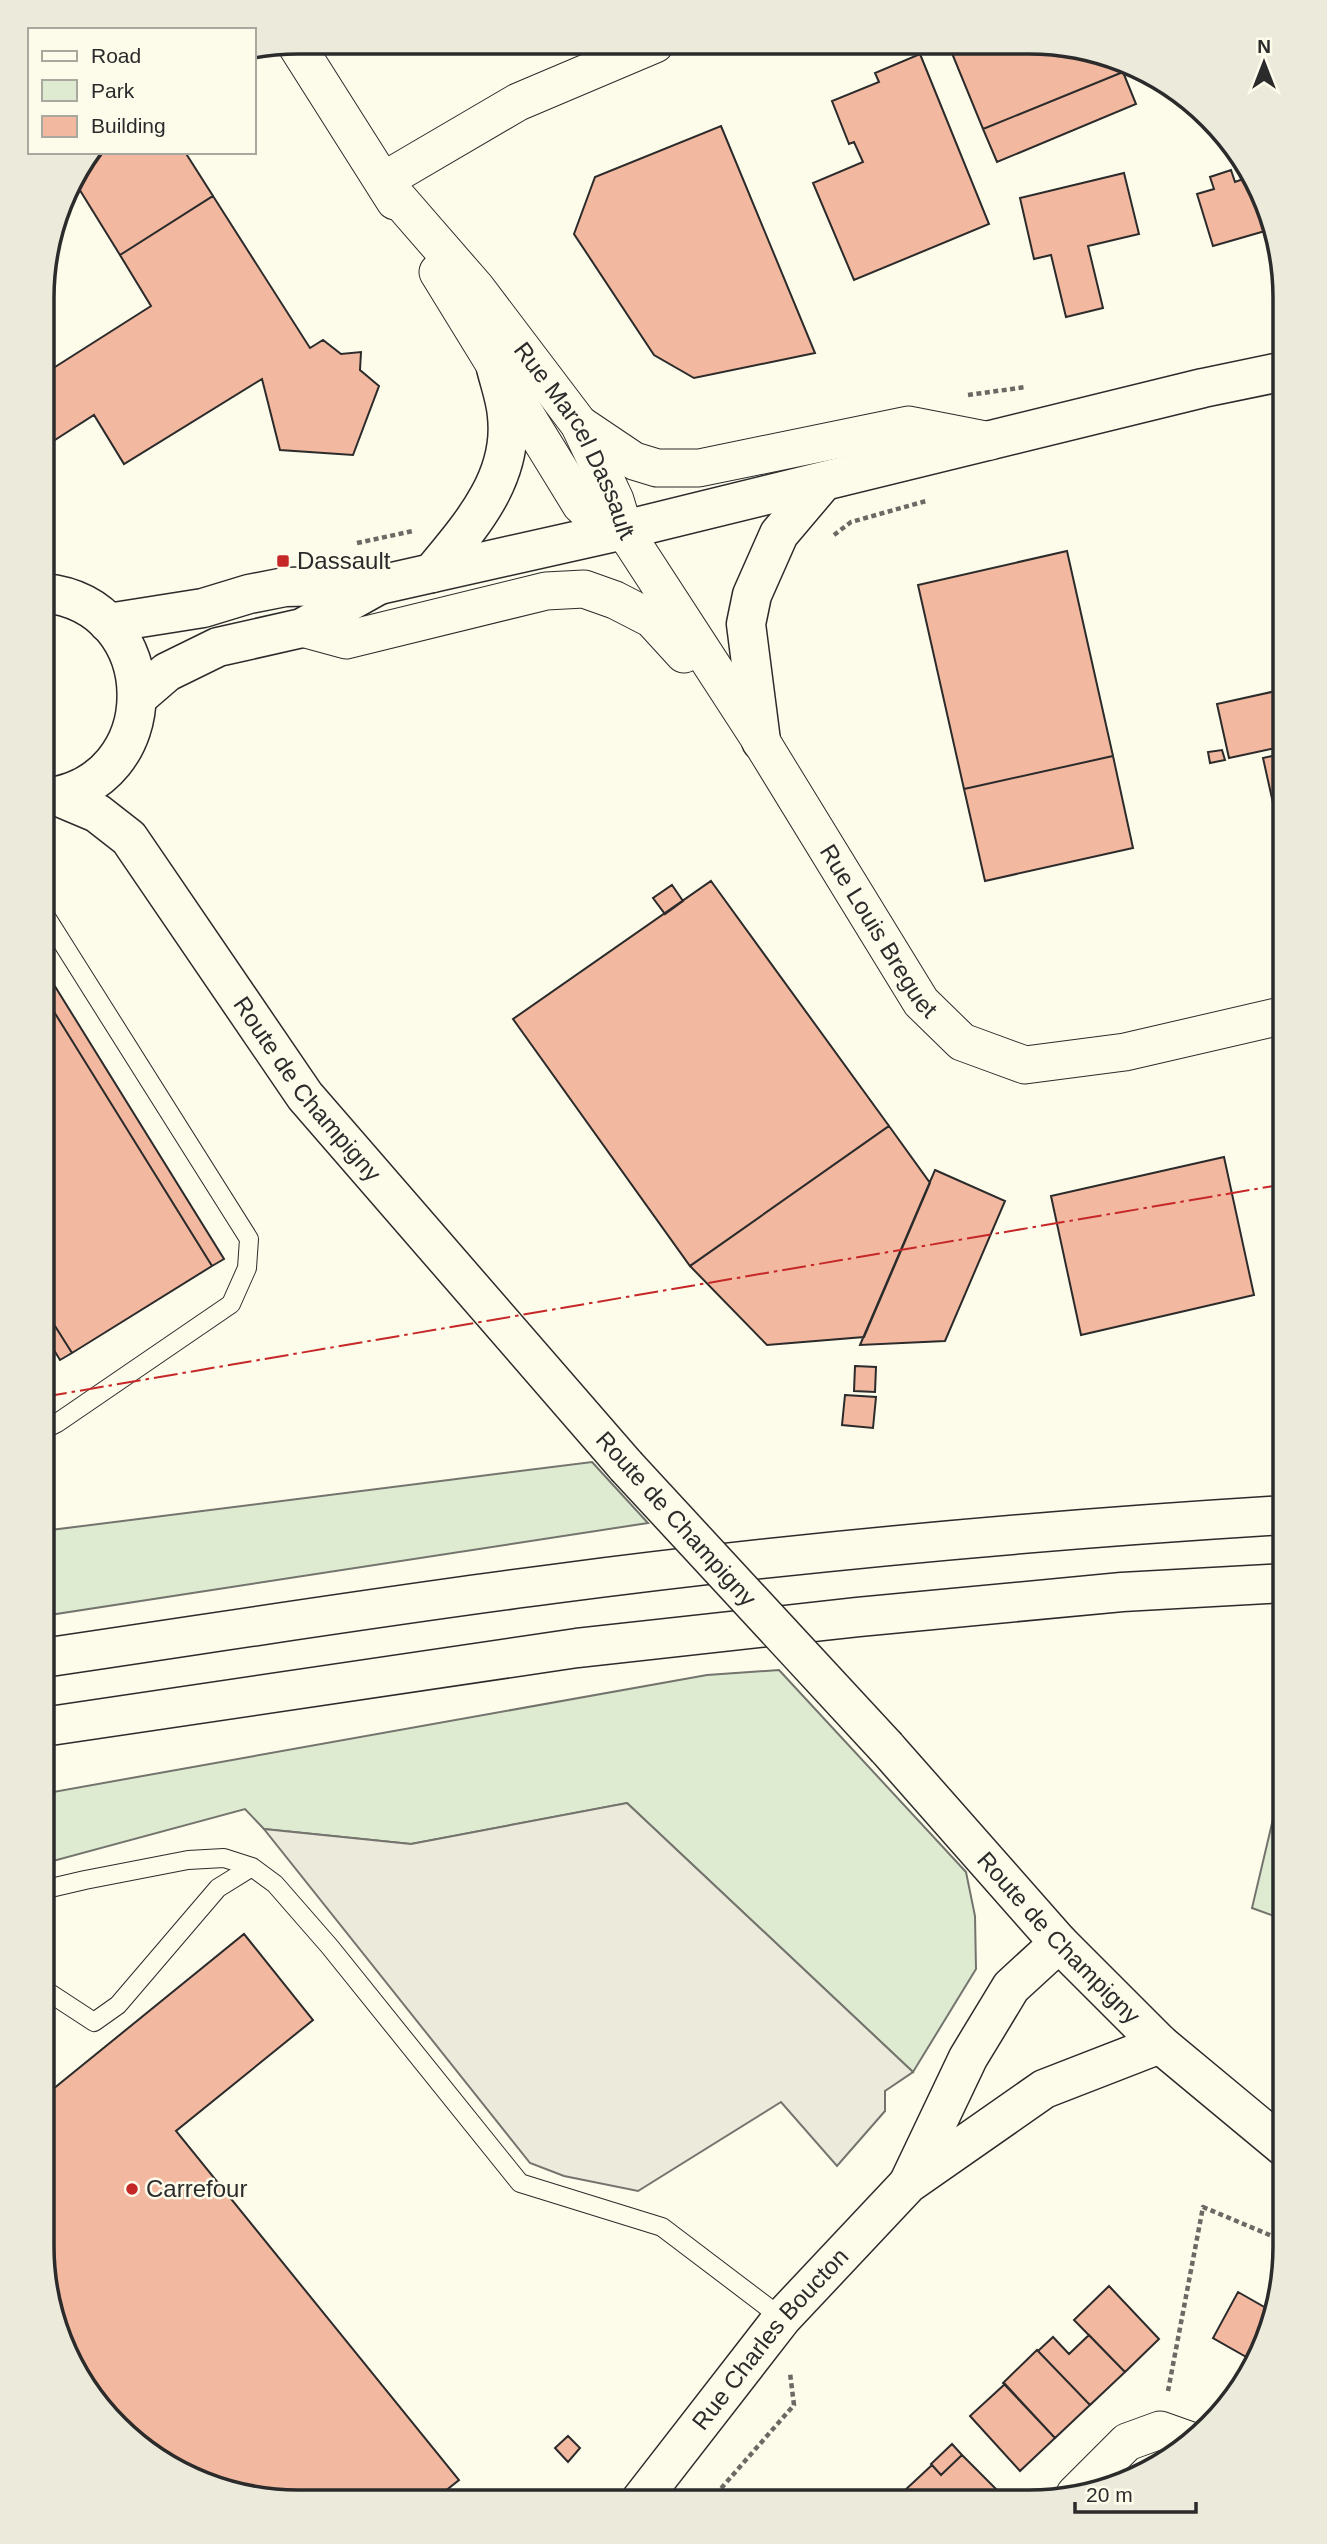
<svg xmlns="http://www.w3.org/2000/svg" width="1327" height="2544" viewBox="0 0 1327 2544" font-family="Arial,sans-serif">
	<style>
		.green { fill: #deebd1; stroke: #74746e; stroke-width: 2 }
		.parking { fill: #eceadb; stroke: #74746e; stroke-width: 2 }
		.building { fill: #f2b8a0; stroke: #2b2b2b; stroke-width: 2 }
		.lines { fill: none; stroke-linecap: round; stroke-linejoin: round }
		.service-casing { stroke: #2b2b2b; stroke-width: 20 }
		.minor-casing { stroke: #2b2b2b; stroke-width: 39 }
		.tertiary-casing { stroke: #2b2b2b; stroke-width: 41 }
		.motorway-casing { stroke: #2b2b2b; stroke-width: 41 }
		.path { stroke: #6a6964; stroke-width: 4.5; stroke-dasharray: 5 3.5; stroke-linecap: butt }
		.service { stroke: #fdfbea; stroke-width: 18 }
		.minor { stroke: #fdfbea; stroke-width: 37 }
		.tertiary { stroke: #fdfbea; stroke-width: 38 }
		.motorway { stroke: #fdfbea; stroke-width: 38 }
		.tertiary-bridge-casing { stroke: #2b2b2b; stroke-width: 41; stroke-linecap: butt }
		.tertiary-bridge { stroke: #fdfbea; stroke-width: 38 }
		.power { stroke: #c62828; stroke-width: 2; stroke-dasharray: 24 5 3.5 5; stroke-linecap: butt }
		.poi-dot { fill: #c62828; stroke: #fdfbea; stroke-width: 2.5 }
		.labels { text-anchor: middle; stroke-width: 5; stroke-linejoin: round; paint-order: stroke }
		.street-label { font-size: 24px; fill: #2b2b2b; stroke: #fdfbea }
		.poi-label { font-size: 24px; fill: #2b2b2b; stroke: #fdfbea; text-anchor: start }
		.rim { fill: none; stroke: #2b2b2b; stroke-width: 3.5 }
	</style>
	<rect width="100%" height="100%" fill="#fdfbea"/>
	<path class="green" d="M592,1462L648,1523L43,1616V1531Z
		M779,1670L966,1872L975,1916L976,1969L913,2072L627,1803L411,1844L264,1829L245,1809L42,1864V1794L707,1675Z
		M1285,1797V1920L1252,1908L1274,1815Z"/>
	<path class="parking" d="M627,1803L913,2072L885,2091V2111L837,2166L781,2102L638,2191L564,2176L530,2163L264,1829L411,1844Z"/>
	<path class="building" d="M949,46L1079,47L1118,60L1123,72L983,129Z
		M920,54L989,224L854,280L813,183L863,162L854,142L849,144L832,101L879,82L875,73Z
		M1123,72L1136,104L997,162L983,129Z
		M721,126L815,353L694,378L654,355L574,234L595,177Z
		M93,152H185L213,196L120,255L73,179Z
		M1231,170L1235,182L1246,178L1251,185L1265,231L1213,246L1197,194L1214,189L1210,177Z
		M1124,173L1139,234L1088,246L1103,308L1066,317L1051,255L1034,259L1020,198Z
		M213,196L310,348L323,340L341,354L361,352L360,370L379,386L353,455L280,450L262,379L124,464L94,415L44,447V374L151,306L120,255Z
		M1067,551L1113,756L964,789L918,585Z
		M1285,689V857L1263,758L1277,755L1276,748L1229,758L1217,704Z
		M1222,750L1225,760L1210,763L1208,752Z
		M1113,756L1133,848L985,881L964,789Z
		M711,881L889,1126L690,1266L513,1019Z
		M672,885L683,901L665,914L653,898Z
		M43,967L224,1259L212,1266L43,994Z
		M43,994L212,1266L72,1353L43,1307Z
		M1285,1118V1166L1275,1121Z
		M889,1126L930,1183L864,1337L767,1345L690,1266Z
		M1224,1157L1254,1295L1081,1335L1051,1196Z
		M935,1170L1005,1201L945,1341L860,1345Z
		M43,1307L72,1353L60,1360L43,1332Z
		M855,1366L876,1367L875,1392L854,1391Z
		M845,1395L876,1397L873,1428L842,1425Z
		M244,1934L313,2020L176,2131L459,2480L434,2500H264L185,2476L129,2439L85,2389L55,2328L42,2246V2098Z
		M1109,2286L1159,2339L1125,2372L1074,2320Z
		M1238,2292L1273,2312L1266,2344L1255,2362L1213,2338Z
		M1089,2335L1125,2372L1090,2405L1038,2351L1053,2337L1069,2354Z
		M1037,2350L1090,2405L1055,2438L1003,2383Z
		M1005,2384L1055,2438L1020,2471L970,2416Z
		M568,2436L580,2448L568,2462L555,2448Z
		M952,2444L962,2455L941,2475L931,2464Z
		M962,2455L998,2491L987,2502H913L903,2492L932,2465L941,2475Z"/>
	<g class="lines">
		<defs>
			<path id="service" d="M43,1430L57,1423L231,1304L247,1268L249,1239L43,912
				M42,1890L85,1880L188,1860L224,1858L252,1867L275,1884L330,1947L520,2183L662,2227L782,2318
				M42,1988L94,2022L118,2005L218,1888L252,1867"/>
			<g id="minor">
				<path d="M295,43L395,201"/>
				<path id="s1" d="M655,44L518,102L383,181L476,288L579,424L615,500L624,530L761,741L921,1002L962,1042L1025,1065L1125,1052L1285,1015"/>
				<path d="M438,272L581,505L594,517L624,530"/>
				<path d="M579,424L634,461L657,468H699L908,425L990,441"/>
				<path d="M302,628L346,640L546,591L584,589L615,600L652,619L684,654"/>
				<path d="M1075,2494L1127,2442L1160,2430L1191,2441"/>
			</g>
			<g id="tertiary">
				<path d="M432,573C469,528 514,479 507,416C506,400 500,384 496,368"/>
				<path d="M44,593C167,605 168,785 44,798"/>
				<path d="M108,623L203,608L249,594L285,587L379,585L624,530L1203,388L1285,371"/>
				<path d="M138,697L167,672L218,647L302,628L377,586"/>
				<path d="M761,741L746,624L752,595L779,534L823,482"/>
				<path id="s2" d="M59,797L97,813L129,838L305,1096L626,1466"/>
				<path id="s3" d="M887,1748L1059,1943L1160,2044L1284,2147"/>
				<path d="M909,2182L968,2058L1011,1987L1059,1943"/>
				<path id="s4" d="M640,2501L782,2318L908,2184L1044,2089L1160,2044"/>
			</g>
			<path id="motorway" d="M43,1658C213,1633 382,1606 553,1584C796,1552 1040,1530 1285,1515
				M43,1727L577,1648L858,1617L1122,1592L1285,1583"/>
		</defs>
		<use href="#service" class="service-casing"/>
		<use href="#minor" class="minor-casing"/>
		<use href="#tertiary" class="tertiary-casing"/>
		<use href="#motorway" class="motorway-casing"/>
		<path class="path" d="M968,395L1026,387
			M834,535L851,522L926,501
			M357,543L413,531
			M1168,2391L1203,2207L1284,2241
			M710,2501L794,2405L790,2373"/>
		<use href="#service" class="service"/>
		<use href="#minor" class="minor"/>
		<use href="#tertiary" class="tertiary"/>
		<use href="#motorway" class="motorway"/>
		<defs>
			<path id="tertiary-bridge" d="M626,1466L887,1748"/>
		</defs>
		<use href="#tertiary-bridge" class="tertiary-bridge-casing"/>
		<use href="#tertiary-bridge" class="tertiary-bridge"/>
		<path class="power" d="M43,1397L1285,1184"/>
	</g>
	<g class="poi-dot">
		<rect x="276" y="554" width="14" height="14" rx="3.5"/>
		<circle cx="132" cy="2189" r="7"/>
	</g>
	<g class="labels">
		<g class="street-label">
			<text dy="8" stroke="none"><textPath href="#s1" startOffset="630">Rue Marcel Dassault</textPath></text>
			<text dy="8" stroke="none"><textPath href="#s1" startOffset="1208">Rue Louis Breguet</textPath></text>
			<text dy="8" stroke="none"><textPath href="#s2" startOffset="390">Route de Champigny</textPath></text>
			<text transform="translate(676 1519) rotate(48)" y="8">Route de Champigny</text>
			<text dy="8" stroke="none"><textPath href="#s3" startOffset="256">Route de Champigny</textPath></text>
			<text dy="8" stroke="none"><textPath href="#s4" startOffset="208">Rue Charles Boucton</textPath></text>
		</g>
		<g class="poi-label">
			<text x="297" y="569">Dassault</text>
			<text x="146" y="2197">Carrefour</text>
		</g>
	</g>
	<path d="M0 0H1327V2544H0ZM298 54H1029A244 244 0 0 1 1273 298V2246A244 244 0 0 1 1029 2490H298A244 244 0 0 1 54 2246V298A244 244 0 0 1 298 54Z" fill="#eceadb" fill-rule="evenodd"/>
	<path class="rim" d="M298 54H1029A244 244 0 0 1 1273 298V2246A244 244 0 0 1 1029 2490H298A244 244 0 0 1 54 2246V298A244 244 0 0 1 298 54Z"/>
	<rect x="28" y="28" width="228" height="126" fill="#fdfbea" stroke="#a9a89e" stroke-width="2"/>
	<rect x="42" y="51" width="35" height="10" fill="#fdfbea" stroke="#a9a89e" stroke-width="2"/>
	<text x="91" y="63" font-size="21" fill="#2b2b2b">Road</text>
	<rect x="42" y="80" width="35" height="21" fill="#deebd1" stroke="#a9a89e" stroke-width="2"/>
	<text x="91" y="98" font-size="21" fill="#2b2b2b">Park</text>
	<rect x="42" y="116" width="35" height="21" fill="#f2b8a0" stroke="#a9a89e" stroke-width="2"/>
	<text x="91" y="133" font-size="21" fill="#2b2b2b">Building</text>
	<g transform="translate(1264 63)" stroke="#fdfbea" stroke-width="5" paint-order="stroke">
	<path d="M0-5L12 26L0 18L-12 26Z" fill="#2b2b2b"/>
	<text y="-10" font-size="19" font-weight="bold" text-anchor="middle" fill="#2b2b2b">N</text>
	</g>
	<path d="M1075 2502v10h121v-10" fill="none" stroke="#2b2b2b" stroke-width="3.5"/>
	<text x="1086" y="2502" font-size="21" fill="#2b2b2b" stroke="#fdfbea" stroke-width="5" paint-order="stroke">20 m</text>
</svg>
